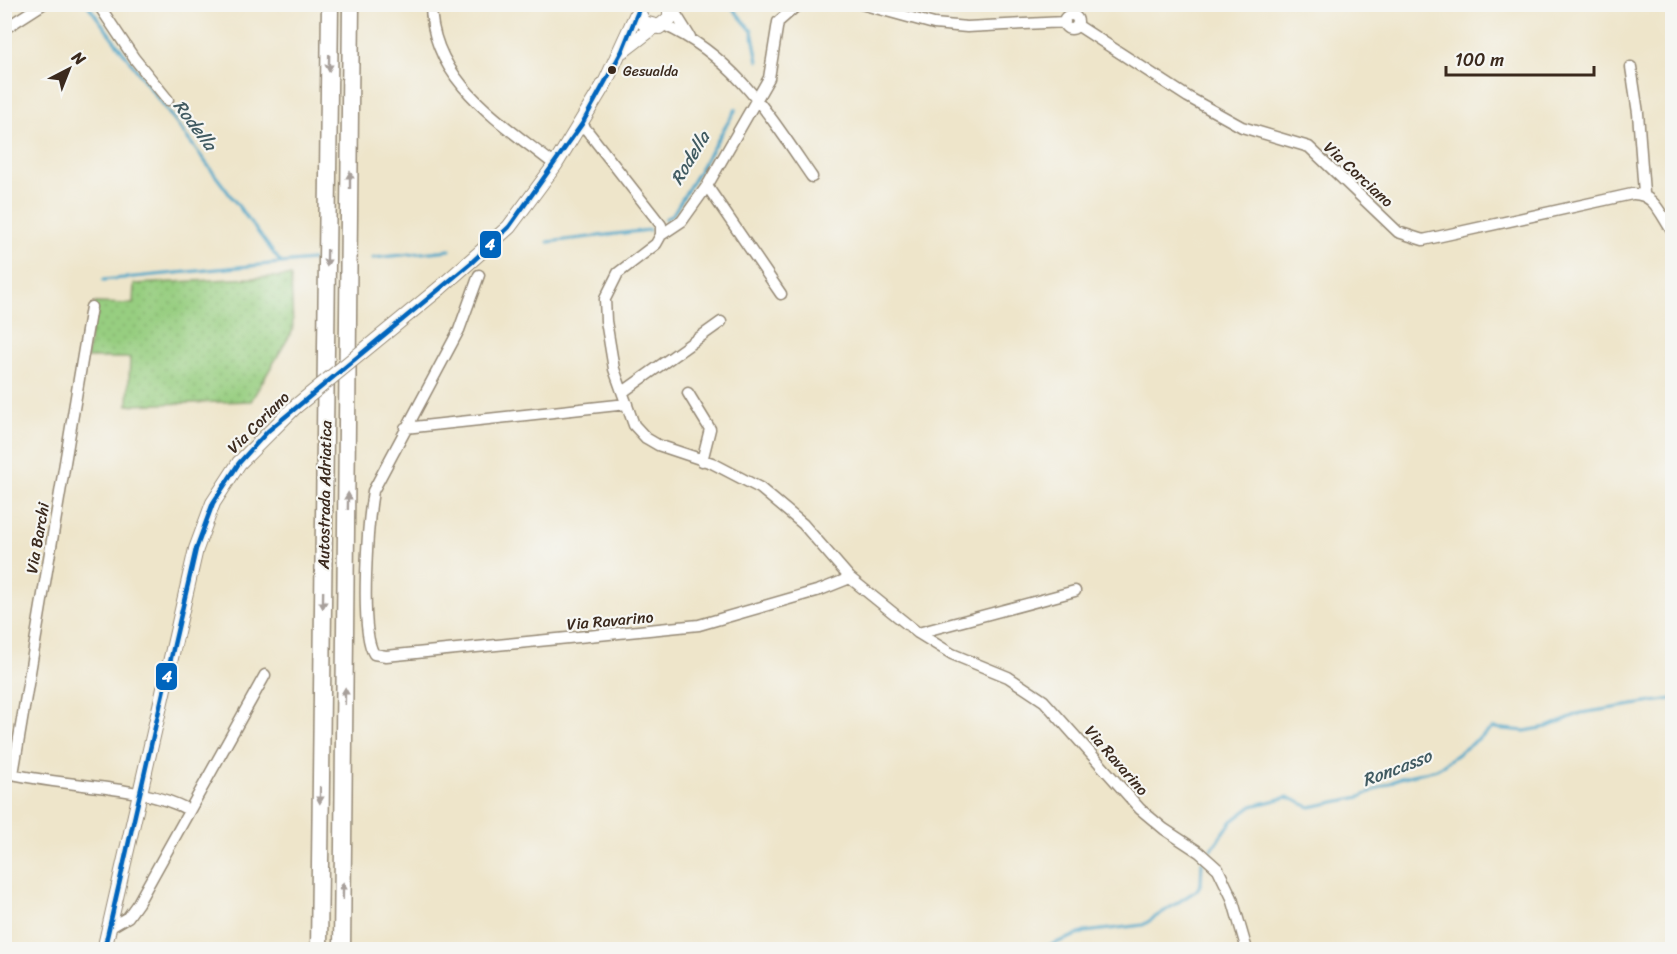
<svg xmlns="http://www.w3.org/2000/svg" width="1677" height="954" viewBox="0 0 1677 954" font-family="Sriracha,sans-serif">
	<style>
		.green { fill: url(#green-dots); stroke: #697c4f; stroke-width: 1.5 }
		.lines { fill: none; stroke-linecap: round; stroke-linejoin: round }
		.stream { stroke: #4ba5c8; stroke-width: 3 }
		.minor-casing { stroke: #948874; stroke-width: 13 }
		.major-casing { stroke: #948874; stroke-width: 16 }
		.highway-casing { stroke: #948874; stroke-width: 19 }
		.minor { stroke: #fff; stroke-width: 10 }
		.major { stroke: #fff; stroke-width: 14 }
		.highway { stroke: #fff; stroke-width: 16 }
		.major-bridge-casing { stroke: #948874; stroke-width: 16; stroke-linecap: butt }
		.major-bridge { stroke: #fff; stroke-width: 14 }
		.bus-1-casing { stroke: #f6f6f2; stroke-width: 9 }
		.bus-1 { stroke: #0065bd; stroke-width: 4.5 }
		.oneway { fill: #a79f9a }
		.bus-dot { fill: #3b2a1e; stroke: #f6f6f2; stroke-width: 2 }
		.labels { text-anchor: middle; stroke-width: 4.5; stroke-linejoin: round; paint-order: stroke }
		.bus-label { font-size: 14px; fill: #3b2a1e; stroke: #f6f6f2; text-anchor: start }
		.street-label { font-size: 16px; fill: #3b2a1e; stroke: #f6f6f2 }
		.water-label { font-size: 18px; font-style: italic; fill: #415b62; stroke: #f6f6f2 }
		.line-badge { stroke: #f6f6f2; stroke-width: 2 }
		.badge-label { font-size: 16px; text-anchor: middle; font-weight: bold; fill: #fff }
	</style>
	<defs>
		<pattern id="green-dots" width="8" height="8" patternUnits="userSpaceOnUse" patternTransform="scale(1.5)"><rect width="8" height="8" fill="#97ce80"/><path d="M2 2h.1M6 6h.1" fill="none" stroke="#83b16e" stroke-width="1.8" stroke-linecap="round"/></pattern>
	</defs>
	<rect width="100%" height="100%" fill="#f6f6f2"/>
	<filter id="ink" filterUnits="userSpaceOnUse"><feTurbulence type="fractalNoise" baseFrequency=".0167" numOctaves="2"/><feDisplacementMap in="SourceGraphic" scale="12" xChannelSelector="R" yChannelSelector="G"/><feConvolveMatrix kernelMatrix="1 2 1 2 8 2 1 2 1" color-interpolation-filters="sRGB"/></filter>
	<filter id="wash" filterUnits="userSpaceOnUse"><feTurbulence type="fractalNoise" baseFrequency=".008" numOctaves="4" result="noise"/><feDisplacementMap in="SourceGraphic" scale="24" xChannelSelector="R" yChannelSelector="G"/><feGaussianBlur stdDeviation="1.35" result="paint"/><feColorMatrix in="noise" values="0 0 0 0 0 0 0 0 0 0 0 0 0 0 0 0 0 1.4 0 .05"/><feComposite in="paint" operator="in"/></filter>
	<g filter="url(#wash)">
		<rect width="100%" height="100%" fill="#eee5ca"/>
		<path class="green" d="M291,276L293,330L251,401L128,405L130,358H87L95,303L133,304L134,284Z"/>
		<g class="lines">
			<path class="stream" d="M87,4L281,263
				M729,4L752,31L758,61
				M665,219L673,214L736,109
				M548,242L649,230
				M373,258L450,250
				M103,280L312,260
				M1211,850L1232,821L1252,806L1288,797L1310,807L1360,797L1400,778L1437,769L1493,728L1525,731L1547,727L1581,713L1672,699
				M1037,950L1085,932L1143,925L1197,890L1201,883L1202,862"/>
		</g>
	</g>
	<g filter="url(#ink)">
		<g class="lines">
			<defs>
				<path id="minor" d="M98,4L134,58L168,100
					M431,4C431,81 501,122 555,165
					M861,4L934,24L967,27L1065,22
					M672,8L690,37
					M1064 22a7 7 0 1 1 14 0a7 7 0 1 1-14 0Z
					M664,25C734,56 770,116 812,177
					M1077,25L1188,97L1242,127L1309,147L1398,232L1423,240L1632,194C1654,193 1661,215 1672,231
					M4,29L43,4
					M1631,67L1638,113L1644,193
					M582,124L661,225V235L656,244L618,273L605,299L606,321L614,369L634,425L646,438L658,445L712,463L760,488L803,524L850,578L918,633L952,654L1008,677L1044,701L1140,809L1164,829L1199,852L1218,869L1232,898L1247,950
					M707,186L781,294
					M661,235L682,221L707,186L769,78L778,22L794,8L803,4
					M479,275L459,330L373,491C368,521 359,631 374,654L386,656L699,625L820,590L850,578
					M623,392L721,322
					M688,393L710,429L702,461
					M405,428L627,404
					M918,633L1075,591
					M4,772C58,787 142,784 189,810
					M13,774L91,307
					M111,927L128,917L138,903L265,675"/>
				<path id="major" d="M640,7L639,14L644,23L659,27L670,18V4
					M624,50L654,27
					M440,288L509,227L555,165L606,81L639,9
					M104,950L196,549L213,503L239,463L295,407"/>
				<path id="highway" d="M319,950L330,4
					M342,950L351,4"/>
			</defs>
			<use href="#minor" class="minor-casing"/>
			<use href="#major" class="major-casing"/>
			<use href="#highway" class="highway-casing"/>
			<use href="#minor" class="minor"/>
			<use href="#major" class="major"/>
			<use href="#highway" class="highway"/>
			<defs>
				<path id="major-bridge" d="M295,407L440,288"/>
			</defs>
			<use href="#major-bridge" class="major-bridge-casing"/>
			<use href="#major-bridge" class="major-bridge"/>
			<defs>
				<path id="bus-1" d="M104,950L196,549L213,503L239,463L268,431L471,263L509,227L582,124L622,51L639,9"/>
			</defs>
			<use href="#bus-1" class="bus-1-casing"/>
			<use href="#bus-1" class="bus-1"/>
		</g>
		<defs><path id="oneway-solid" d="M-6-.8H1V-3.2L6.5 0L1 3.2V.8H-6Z" transform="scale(1.5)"/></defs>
		<g class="oneway">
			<use href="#oneway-solid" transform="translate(329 63) rotate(91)"/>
			<use href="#oneway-solid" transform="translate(350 180) rotate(-90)"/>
			<use href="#oneway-solid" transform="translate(327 258) rotate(91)"/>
			<use href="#oneway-solid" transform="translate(348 501) rotate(-89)"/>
			<use href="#oneway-solid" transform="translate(323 600) rotate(91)"/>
			<use href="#oneway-solid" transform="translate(345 696) rotate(-89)"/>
			<use href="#oneway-solid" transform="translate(320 795) rotate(91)"/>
			<use href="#oneway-solid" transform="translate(343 891) rotate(-89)"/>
		</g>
	</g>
	<circle class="bus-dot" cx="612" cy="70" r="5"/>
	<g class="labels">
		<g class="bus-label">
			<text x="623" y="76">Gesualda</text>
		</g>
		<g class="street-label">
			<text transform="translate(1359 174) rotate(43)" y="6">Via Corciano</text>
			<text transform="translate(258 422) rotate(-45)" y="6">Via Coriano</text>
			<text transform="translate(324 495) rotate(-89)" y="6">Autostrada Adriatica</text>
			<text transform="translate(37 538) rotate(-80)" y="6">Via Barchi</text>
			<text transform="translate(610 620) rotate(-5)" y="6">Via Ravarino</text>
			<text transform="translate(1117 760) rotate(49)" y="6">Via Ravarino</text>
		</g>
		<g class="water-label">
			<text transform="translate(195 125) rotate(53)" y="6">Rodella</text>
			<text transform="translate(690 158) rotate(-59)" y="6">Rodella</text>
			<text transform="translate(1397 768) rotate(-21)" y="6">Roncasso</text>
		</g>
	</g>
	<g class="line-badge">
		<rect x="479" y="230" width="23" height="29" rx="6" fill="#0065bd"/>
		<rect x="155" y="662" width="23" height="29" rx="6" fill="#0065bd"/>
	</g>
	<g class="badge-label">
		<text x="490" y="250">4</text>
		<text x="167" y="682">4</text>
	</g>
	<rect width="1677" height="954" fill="none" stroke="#f6f6f2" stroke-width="24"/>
	<g transform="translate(69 69) rotate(42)" stroke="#f6f6f2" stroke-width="4.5" paint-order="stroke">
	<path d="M0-4.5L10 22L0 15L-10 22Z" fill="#3b2a1e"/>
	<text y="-9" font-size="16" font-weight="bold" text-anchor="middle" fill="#3b2a1e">N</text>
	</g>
	<path d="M1446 66v9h148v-9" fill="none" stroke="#3b2a1e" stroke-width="3"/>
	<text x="1455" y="66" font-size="18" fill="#3b2a1e" stroke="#f6f6f2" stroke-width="4.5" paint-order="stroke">100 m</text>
</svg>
